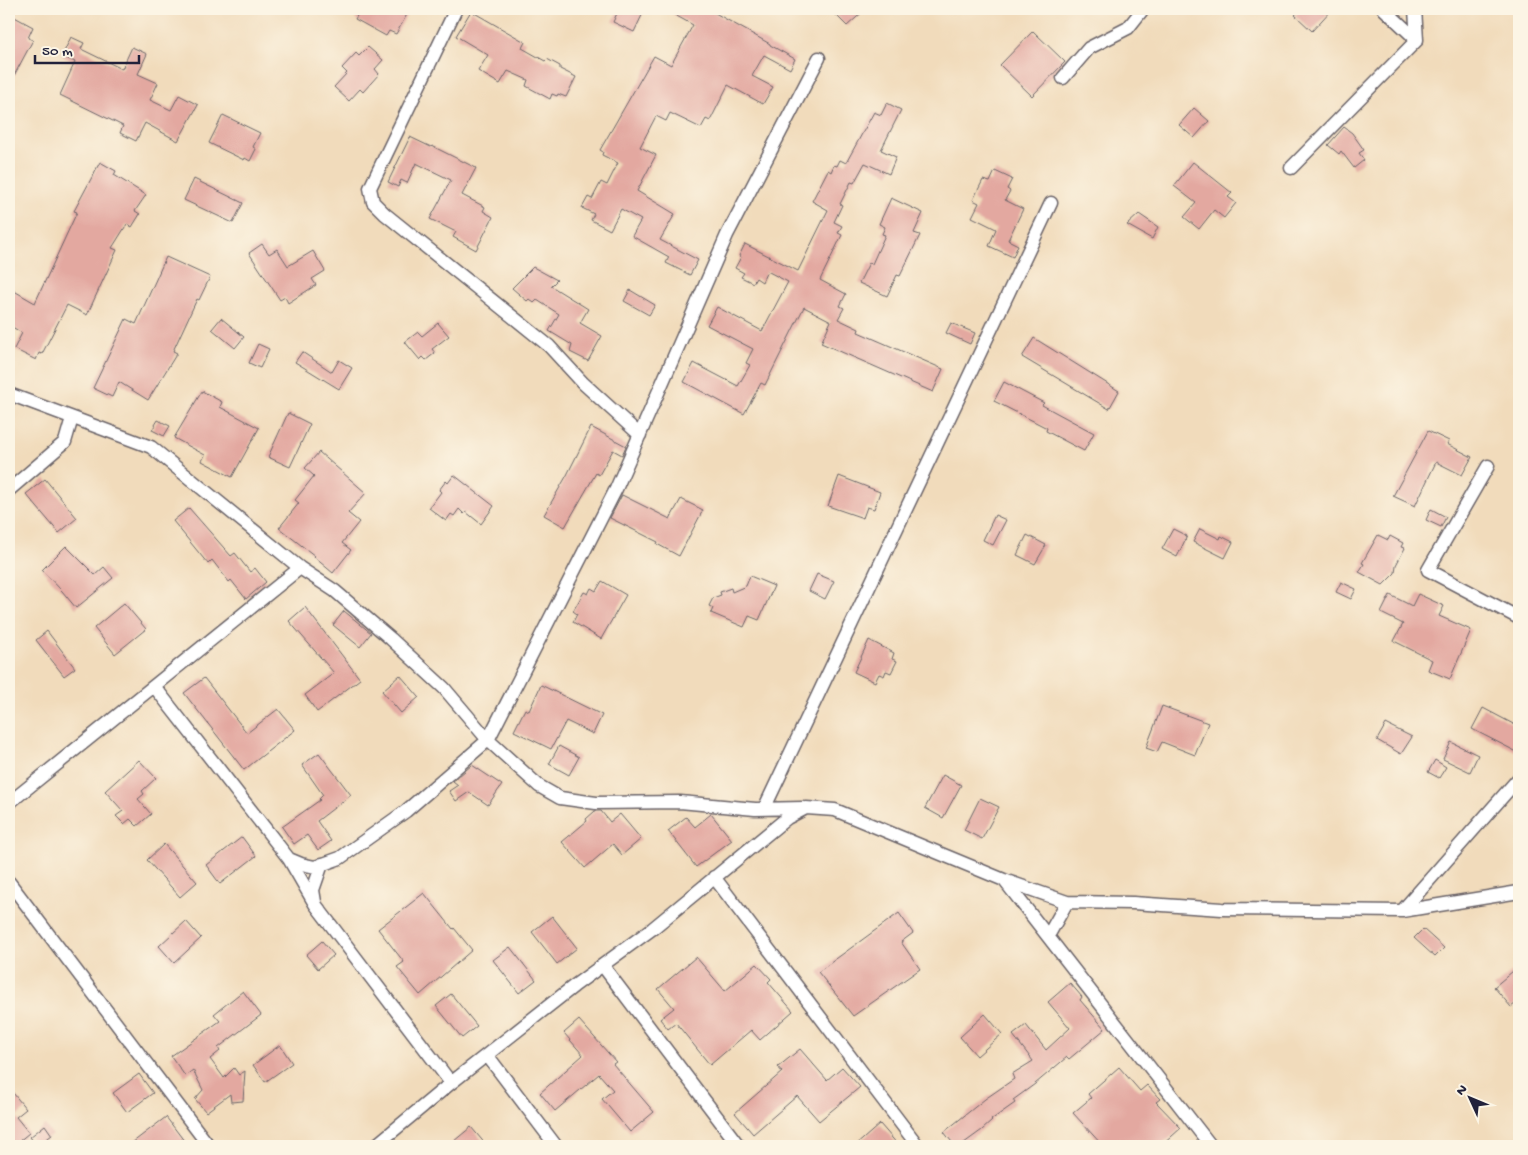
<svg xmlns="http://www.w3.org/2000/svg" width="1528" height="1155" viewBox="0 0 1528 1155" font-family="'Gochi Hand',sans-serif">
	<style>
		.building { fill: #e3a8a0 }
		.lines { fill: none; stroke-linecap: round; stroke-linejoin: round }
		.minor-casing { stroke: #6a6368; stroke-width: 15 }
		.minor { stroke: #fff; stroke-width: 12 }
	</style>
	<rect width="100%" height="100%" fill="#fcf5e5"/>
	<filter id="ink" filterUnits="userSpaceOnUse"><feTurbulence type="fractalNoise" baseFrequency=".02" numOctaves="2"/><feDisplacementMap in="SourceGraphic" scale="10" xChannelSelector="R" yChannelSelector="G"/><feConvolveMatrix kernelMatrix="1 2 1 2 8 2 1 2 1" color-interpolation-filters="sRGB"/></filter>
	<filter id="wash" filterUnits="userSpaceOnUse"><feTurbulence type="fractalNoise" baseFrequency=".0096" numOctaves="4" result="noise"/><feDisplacementMap in="SourceGraphic" scale="20" xChannelSelector="R" yChannelSelector="G"/><feGaussianBlur stdDeviation="1.12" result="paint"/><feColorMatrix in="noise" values="0 0 0 0 0 0 0 0 0 0 0 0 0 0 0 0 0 1.4 0 .05"/><feComposite in="paint" operator="in"/></filter>
	<g filter="url(#wash)">
		<rect width="100%" height="100%" fill="#f1dbbb"/>
		<g id="blocks">
			<path class="building" d="M361,9H410L396,34L389,31L386,36L355,19Z
				M619,9H645L634,32L613,22Z
				M664,9H708L770,44V45L795,59L790,69L764,55L752,76L773,87L763,104L728,85L710,121L706,119L701,128L670,113L666,121L656,116L640,147L656,155L637,191L675,214L660,240L698,260L690,275L666,263L669,257L632,236L641,220L621,209L610,230L591,220L594,214L582,208L588,197L592,199L601,182L607,185L618,163L602,155L603,152L600,150L654,56L671,65L693,25Z
				M830,9H866L847,26Z
				M1301,9H1332L1312,31L1295,15Z
				M471,11L525,42L522,48L545,61L547,59L560,66V69L576,77L566,97L558,94L557,96L552,94L550,99L526,86L528,80L508,71L500,84L478,71L488,55L456,36Z
				M9,14L33,27L28,38L33,40L9,85Z
				M1033,31L1065,62L1032,96L1000,65Z
				M71,37L84,43L81,49L122,69L132,47L147,54L138,74L158,83L150,100L171,110L179,95L198,105L178,141L145,123L136,141L120,133L123,126L60,95L75,62L62,56Z
				M368,47L383,60L375,69L379,74L363,92L360,89L349,101L334,87L347,73L342,68L356,53L359,56Z
				M887,103L901,110L881,150L896,157L889,174L865,163L854,183L851,182L840,204L842,205L834,222L842,226L838,233L842,235L820,280L846,294L840,306L844,308L838,319L859,329L858,332L943,369L933,392L821,343L831,321L804,307L765,385L761,383L744,414L684,382L694,363L738,386L750,365L746,363L753,349L707,325L717,307L762,331L788,282L767,271L762,282L756,278L753,283L741,277L744,273L735,268L741,257L739,256L745,244L798,271L828,210L812,201L828,170L831,172L834,165L837,166L840,160L846,163L874,112L881,115Z
				M1194,108L1209,121L1194,138L1179,125Z
				M223,115L260,133L253,147L256,149L250,161L245,158L244,160L209,143Z
				M1344,127L1352,133L1364,150L1359,153L1364,160L1354,168L1341,151L1339,154L1328,145Z
				M410,137L431,147L432,146L476,168L462,195L485,207L483,211L493,217L476,250L453,237L456,232L430,219L451,180L416,163L407,183L401,180L398,187L388,182Z
				M100,162L116,171L114,175L146,195L135,211L140,214L132,227L127,224L112,248L117,250L87,315L67,305L42,354L39,353L36,360L14,349L22,333L9,325V288L35,303L77,212L74,211Z
				M1193,162L1232,193L1228,197L1236,203L1224,218L1214,210L1199,229L1184,217L1196,203L1174,186Z
				M995,171L1012,179L1007,189L1010,191L1005,200L1023,209L1008,240L1018,245L1013,257L989,246L996,229L972,217L979,203L973,200L983,180L990,182Z
				M194,179L243,203L233,223L184,200Z
				M891,198L923,213L914,233L920,235L900,276L897,275L887,296L859,283L869,263L872,264L885,235L882,234L885,227L879,224Z
				M1139,214L1158,227L1152,239L1127,225Z
				M262,244L269,254L277,249L288,266L313,251L325,271L312,279L316,285L288,303L285,297L280,300L249,253Z
				M166,257L210,277L199,300L197,299L173,351L177,353L148,400L119,382L112,397L93,388L126,319L136,324Z
				M533,267L557,280L551,286L588,309L580,323L602,336L588,361L570,352L572,345L549,331L559,314L537,300L534,303L529,299L527,301L512,288Z
				M630,290L655,305L649,315L624,301Z
				M221,318L244,337L235,348L212,329Z
				M438,323L449,336L432,349L435,353L426,360L423,357L420,360L405,342L418,332L422,336Z
				M951,323L975,333L970,344L946,333Z
				M1034,338L1119,391L1109,409L1022,357Z
				M258,344L269,349L260,368L249,363Z
				M302,352L332,372L339,360L352,368L339,389L295,362Z
				M1004,382L1044,403L1042,405L1094,433L1084,451L1046,431L1047,428L994,401Z
				M202,391L222,402L220,407L259,428L232,477L202,461L205,455L174,438Z
				M288,413L310,424L290,467L268,457Z
				M158,420L170,426L164,436L152,430Z
				M591,427L626,446L622,455L613,450L599,475L596,473L565,527L544,515L567,475Z
				M1428,431L1449,441L1447,444L1472,457L1462,475L1436,462L1415,506L1393,496Z
				M319,452L366,493L348,513L359,522L342,543L351,550L333,573L314,557L315,556L279,528L299,503L295,500L314,476L305,468Z
				M454,475L494,506L481,524L466,512L464,514L459,509L454,516L451,514L446,521L429,508L441,492L439,490L446,481L448,483Z
				M839,476L880,492L874,509L867,507L863,518L828,506Z
				M45,479L77,518L59,533L26,494Z
				M622,495L670,519L681,499L703,510L679,556L657,544L658,542L610,518Z
				M189,508L231,556L235,553L250,572L255,568L266,582L246,599L231,580L229,582L212,560L208,564L173,521Z
				M1431,509L1446,517L1441,527L1426,520Z
				M995,515L1006,520L993,545L983,540Z
				M1173,529L1187,536L1177,557L1162,549Z
				M1200,529L1220,539L1221,536L1233,542L1225,558L1193,542Z
				M1027,535L1046,545L1035,564L1017,555Z
				M1378,535L1388,540L1390,536L1403,543L1401,547L1405,548L1396,565L1395,573L1383,585L1359,572L1364,564L1362,563Z
				M66,546L95,575L104,567L113,578L76,608L62,591L42,570Z
				M817,574L834,581L825,599L809,591Z
				M750,576L774,586L759,620L749,616L744,627L711,613L713,608L709,606L713,598L721,595L720,592L731,588L732,592L746,586Z
				M602,581L626,595L601,639L573,622L577,614L573,611L584,592L588,594L591,588L596,591Z
				M1341,582L1356,589L1351,599L1336,592Z
				M1418,594L1444,606L1439,616L1471,630L1450,679L1428,670L1432,660L1394,641L1403,624L1381,613L1390,595L1412,606Z
				M124,603L146,629L115,654L94,628Z
				M305,607L360,679L317,712L305,695L334,673L289,621Z
				M344,611L371,633L360,647L333,625Z
				M47,631L75,668L64,676L36,640Z
				M869,640L894,653L892,659L897,661L891,673L886,671L884,676L879,674L875,682L854,672Z
				M400,675L419,697L401,713L382,691Z
				M204,678L247,733L278,709L295,730L244,770L184,693Z
				M541,685L602,715L593,734L566,721L551,749L514,731L525,709L529,711Z
				M1162,706L1208,723L1195,755L1162,742L1157,752L1146,748Z
				M1483,708L1519,727V753L1472,729Z
				M1386,724L1412,737L1401,754L1377,740Z
				M1451,742L1478,755L1470,772L1443,759Z
				M559,746L579,757L569,775L549,764Z
				M319,753L351,795L317,821L331,841L318,850L307,835L294,844L282,827L320,800L319,799L323,795L302,765Z
				M139,760L156,778L142,791L144,794L138,799L151,814L137,826L130,819L124,824L116,816L123,811L105,791Z
				M1435,760L1446,767L1439,778L1428,772Z
				M472,765L502,785L488,805L469,792L456,801L449,791L458,785L453,781Z
				M943,775L961,785L943,818L925,808Z
				M980,798L999,807L982,839L964,830Z
				M595,811H601L610,822L620,814L641,839L622,855L613,844L585,868L562,842L587,821L586,819Z
				M711,814L732,840L696,867L668,831L686,817L695,827Z
				M242,837L256,856L220,884L206,865Z
				M164,844L197,882L180,897L147,860Z
				M424,893L453,929L454,928L472,950L420,995L397,967L404,962L378,929Z
				M899,913L913,933L901,942L920,969L853,1016L818,972Z
				M552,916L577,948L557,964L532,932Z
				M186,921L201,938L174,963L159,946Z
				M1423,929L1444,948L1435,957L1414,938Z
				M322,941L334,955L318,969L306,955Z
				M510,947L536,980L519,993L493,960Z
				M696,957L725,991L757,964L771,979L768,982L793,1011L760,1040L751,1030L710,1065L676,1023L668,1029L660,1019L674,1008L658,989Z
				M1519,966V1001L1511,1007L1494,987Z
				M1070,983L1082,997L1080,1000L1105,1029L1069,1059L1067,1057L1035,1084L1013,1100L1015,1103L991,1120L992,1121L982,1130L960,1146H955L944,1132L985,1099L1014,1079L1012,1074L1033,1061L1013,1035L1026,1025L1046,1050L1070,1028L1048,1002Z
				M243,991L261,1015L218,1048L220,1051L210,1059L224,1078L234,1068L239,1075L245,1071L243,1101L231,1102L230,1094L206,1112L195,1099L203,1090L193,1070L185,1076L171,1056L220,1021L214,1014Z
				M451,994L477,1026L462,1038L436,1006Z
				M985,1014L1002,1034L977,1056L960,1037Z
				M579,1020L616,1062L613,1064L654,1112L630,1132L602,1099L613,1090L599,1074L555,1111L540,1093L583,1055L564,1033Z
				M280,1045L292,1063L265,1082L253,1065Z
				M800,1049L827,1080L842,1067L860,1087L819,1121L797,1096L753,1134L735,1113L782,1072L778,1067Z
				M1119,1067L1140,1091L1147,1085L1160,1099L1156,1102L1181,1128L1161,1146H1103L1073,1113L1091,1098L1088,1094Z
				M139,1074L153,1093L127,1112L113,1093Z
				M9,1088L26,1109L16,1117L29,1133L13,1146H9Z
				M166,1117L188,1146H128Z
				M880,1124L899,1146H855Z
				M45,1125L52,1135L37,1146L30,1137Z
				M471,1127L487,1146H448Z"/>
		</g>
	</g>
	<g filter="url(#ink)">
		<use href="#blocks" fill-opacity="0" stroke="#6a6368" stroke-width="1"/>
		<g class="lines">
			<defs>
				<path id="minor" d="M456,9L370,188L373,202L385,214L549,346L583,383L640,435
					M1384,9L1417,40
					M1063,78L1089,48L1128,28L1143,9
					M1291,168L1417,40L1415,9
					M9,394L151,447L300,568L335,591L391,639L444,688L488,740L539,786L560,798L596,803L680,802L755,809L803,808
					M1488,466L1428,570L1519,618
					M9,490L65,442L72,418
					M154,686L289,859L315,904L451,1083
					M9,803L300,568
					M764,809L1051,203
					M289,859L301,864L315,867L340,858L406,811L488,740L616,489L727,235L819,58
					M714,877L918,1146
					M1004,880L1211,1146
					M9,882L209,1146
					M315,902L313,890L322,864
					M1402,911L1519,778
					M1048,936L1067,902
					M603,966L739,1146
					M487,1055L556,1146
					M375,1146L451,1083L574,986L652,929L787,818L806,808L835,810L1004,880L1067,902L1133,903L1222,909L1402,911L1519,892"/>
			</defs>
			<use href="#minor" class="minor-casing"/>
			<use href="#minor" class="minor"/>
		</g>
	</g>
	<rect width="1528" height="1155" fill="none" stroke="#fcf5e5" stroke-width="30"/>
	<g transform="translate(1470 1098) rotate(314)" stroke="#fcf5e5" stroke-width="4" paint-order="stroke">
	<path d="M0-4L9 19L0 12L-9 19Z" fill="#22223b"/>
	<text y="-8" font-size="14" font-weight="bold" text-anchor="middle" fill="#22223b">N</text>
	</g>
	<path d="M35 55v8h104v-8" fill="none" stroke="#22223b" stroke-width="2.5"/>
	<text x="42" y="55" font-size="15" fill="#22223b" stroke="#fcf5e5" stroke-width="4" paint-order="stroke">50 m</text>
</svg>
